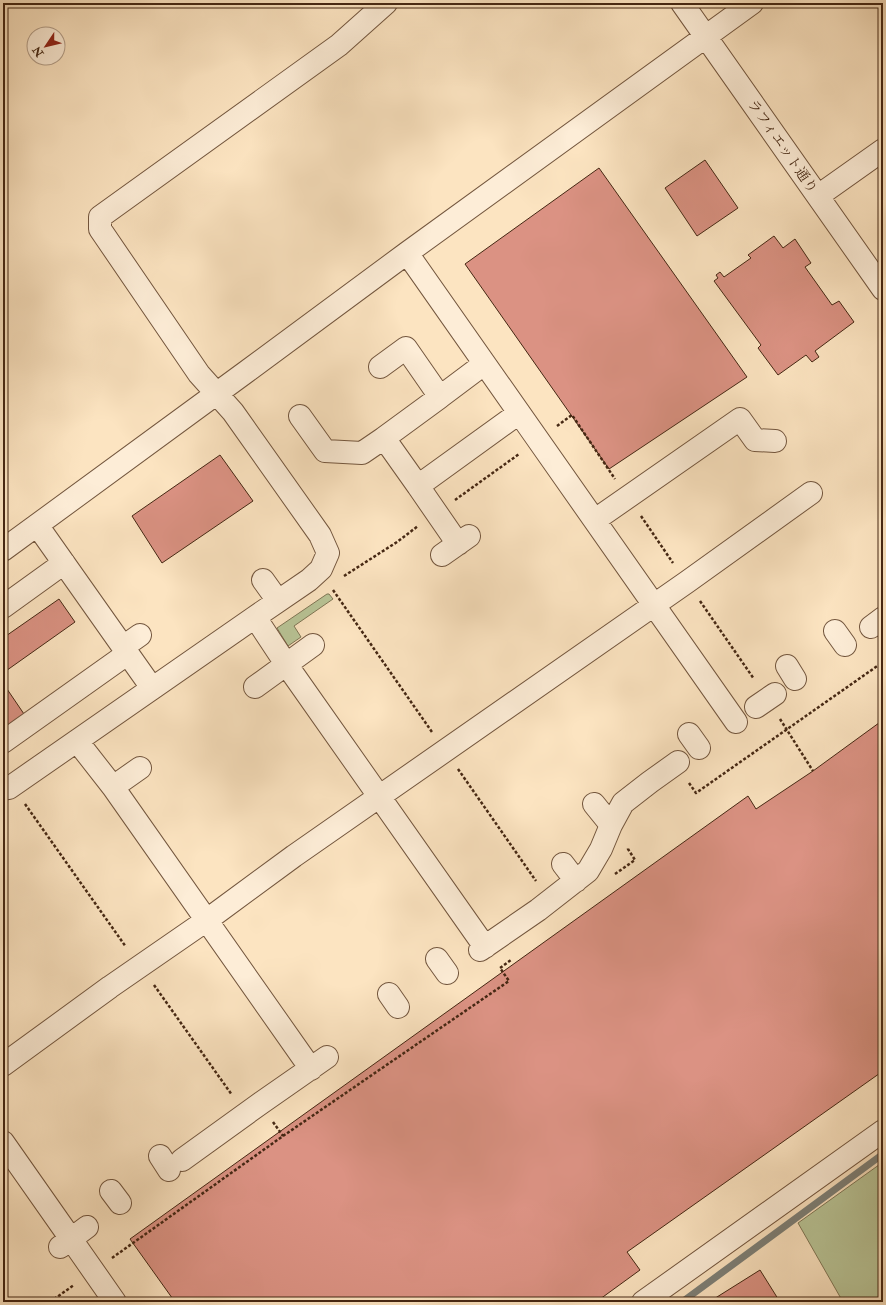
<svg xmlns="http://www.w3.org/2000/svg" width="886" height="1305" viewBox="0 0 886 1305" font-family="'IM FELL Double Pica','Noto Serif JP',serif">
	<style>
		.green { fill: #b9c597; stroke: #7f7655 }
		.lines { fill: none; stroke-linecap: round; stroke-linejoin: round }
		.stream { stroke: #7d8078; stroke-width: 7 }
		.building { fill: #db9283; stroke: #452713 }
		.minor-casing { stroke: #73563e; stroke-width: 24 }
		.path { stroke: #452713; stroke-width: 2.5; stroke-dasharray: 3 2; stroke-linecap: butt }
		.minor { stroke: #fdedd7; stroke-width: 22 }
		.labels { text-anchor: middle; stroke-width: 4; stroke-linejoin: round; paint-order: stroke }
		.street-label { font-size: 14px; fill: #452713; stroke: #fdedd7 }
	</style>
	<rect width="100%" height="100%" fill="#fce4c1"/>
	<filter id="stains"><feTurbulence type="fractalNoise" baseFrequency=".005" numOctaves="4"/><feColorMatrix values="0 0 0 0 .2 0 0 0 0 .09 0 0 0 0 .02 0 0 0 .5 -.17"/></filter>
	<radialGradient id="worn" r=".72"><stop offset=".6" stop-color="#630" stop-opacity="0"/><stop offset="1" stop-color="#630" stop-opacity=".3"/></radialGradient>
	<path class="green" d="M327,594H329L333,599L294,626L301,637L288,646L277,628Z
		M883,1162V1302H843L798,1223Z"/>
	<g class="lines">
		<path class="stream" d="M682,1302L883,1154"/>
	</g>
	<path class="building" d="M705,160L738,208L697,236L665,188Z
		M599,168L747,377L609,469L465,264Z
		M774,236L783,248L795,239L811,263L805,267L832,305L839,301L854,322L815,351L819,357L812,362L806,355L778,375L758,348L761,345L714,281L718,278L716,275L720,272L724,277L751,258L748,255Z
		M220,455L253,501L162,563L132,516Z
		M59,599L75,622L3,673V638Z
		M7,689L24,714L8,725L3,719V692Z
		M883,720V1071L627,1252L640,1270L596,1302H175L130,1239L748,796L756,809L813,771Z
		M760,1270L780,1302H709Z"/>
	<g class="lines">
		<defs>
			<path id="minor" d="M682,3L883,289
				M818,196L883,150
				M407,253L736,722
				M380,367L406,348L440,397L484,364
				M300,416L325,451L362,453L384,438
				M418,486L384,438L440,397
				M595,520L740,419L755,440L775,441
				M37,525L152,688
				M458,544L418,486L519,413
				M3,550L246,372L407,253L752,3
				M442,555L469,536
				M263,580L278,601
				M3,607L64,563
				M255,617L286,664L485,947
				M871,627L883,618
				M835,631L845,645
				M123,647L140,635
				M787,666L795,679
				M255,687L313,645
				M756,707L775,694
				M689,734L699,748
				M77,741L113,787L311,1069
				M3,742L127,654
				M113,787L140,768
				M3,789L9,788L255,617L309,580L321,569L328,553L320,535L233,412L199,374L100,229V217L339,45L386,3
				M594,804L611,825
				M563,864L576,881
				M480,950L538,910L588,871L601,849L611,825L623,803L650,782L678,762
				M437,959L447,973
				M389,994L398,1007
				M3,1065L110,987L207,920L294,856L687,582L811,493
				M3,1142L71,1239L60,1247
				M160,1156L169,1170
				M182,1160L261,1103L327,1057
				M111,1191L120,1203
				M87,1227L71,1239L115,1302
				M643,1302L883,1131"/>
		</defs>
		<use href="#minor" class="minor-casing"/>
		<path class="path" d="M557,426L572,415L615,479
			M455,500L519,454
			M641,516L673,563
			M344,576L397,542L418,526
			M333,590L432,732
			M700,601L754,679
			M780,719L813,771
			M458,769L536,881
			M689,783L696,793L883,662
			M25,804L126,947
			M615,874L635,860L628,849V847
			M154,985L232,1095
			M273,1122L283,1136
			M112,1258L283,1136L509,981L500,968L511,960
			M50,1302L74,1285"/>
		<use href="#minor" class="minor"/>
	</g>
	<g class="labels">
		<g class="street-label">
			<text transform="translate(783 146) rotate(55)" y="5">ラフィエット通り</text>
		</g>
	</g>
	<rect width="886" height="1305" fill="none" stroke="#fce4c1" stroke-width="16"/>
	<rect x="4" y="4" width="878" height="1297" fill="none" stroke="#452713" stroke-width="2"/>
	<rect x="8" y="8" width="870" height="1289" fill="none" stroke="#452713"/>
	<g transform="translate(46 46) rotate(235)"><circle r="19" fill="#fdedd7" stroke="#b39e89"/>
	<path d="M0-3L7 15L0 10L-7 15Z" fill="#8f2418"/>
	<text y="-6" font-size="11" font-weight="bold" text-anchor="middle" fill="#452713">N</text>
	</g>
	<rect width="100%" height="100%" filter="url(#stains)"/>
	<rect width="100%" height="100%" fill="url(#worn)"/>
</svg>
